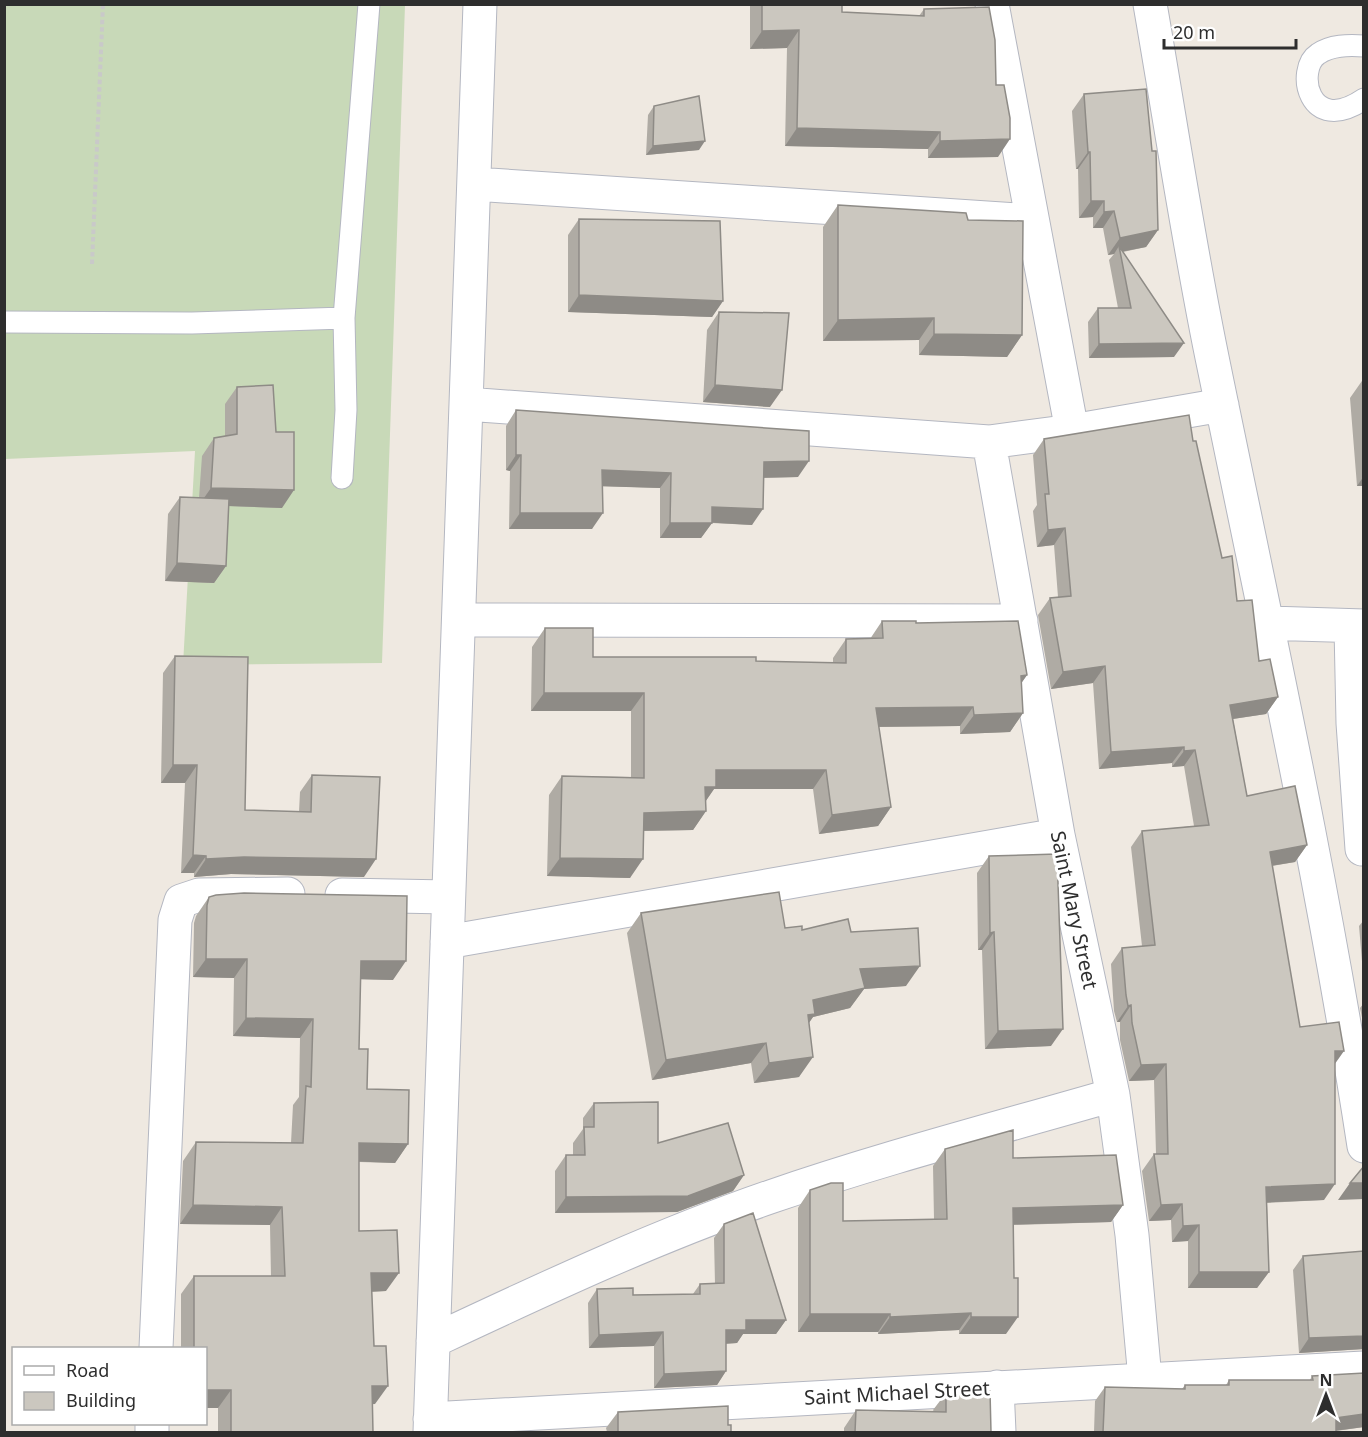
<svg xmlns="http://www.w3.org/2000/svg" width="1368" height="1437" viewBox="0 0 1368 1437" font-family="'Noto Sans',sans-serif">
	<style>
		.cemetery { fill: #c8d9b8 }
		.lines { fill: none; stroke-linecap: round; stroke-linejoin: round }
		.service-casing { stroke: #b4b7c1; stroke-width: 23 }
		.minor-casing { stroke: #b4b7c1; stroke-width: 35 }
		.path { stroke: #c9c9c9; stroke-width: 4; stroke-dasharray: 4.5 3; stroke-linecap: butt }
		.service { stroke: #fff; stroke-width: 21 }
		.minor { stroke: #fff; stroke-width: 33 }
		.wall { fill: #afaba4 }
		.shaded-wall { fill: #8e8b86 }
		.building { fill: #cbc7bf; stroke: #8e8b86; stroke-width: 1.5 }
		.labels { text-anchor: middle; stroke-width: 6; stroke-linejoin: round; paint-order: stroke }
		.street-label { font-size: 20px; fill: #2e2e2e; stroke: #fff }
	</style>
	<rect width="100%" height="100%" fill="#efe9e1"/>
	<path class="cemetery" d="M4,5H405L382,663L183,665L195,451L5,459Z"/>
	<g class="lines">
		<defs>
			<path id="service" d="M1364,46C1348,45 1331,45 1318,54C1295,69 1308,137 1364,99
				M4,322L192,323L344,318L369,4
				M342,478L346,410L344,318"/>
			<path id="minor" d="M992,4L1072,431
				M1150,4C1171,125 1189,247 1214,367C1267,626 1324,885 1364,1146
				M474,184L1032,221
				M466,404L989,442L1072,431L1222,405
				M989,442L1058,835L1113,1095L1132,1235L1145,1379
				M459,620L1021,621
				M1266,623L1364,626
				M1351,627L1353,723L1362,849
				M342,895L448,897
				M447,942L1058,835
				M433,1341C544,1289 654,1237 770,1197C883,1158 999,1128 1113,1095
				M156,1348L175,920L181,901L199,895L288,894
				M997,1387L999,1432
				M430,1419L1364,1368
				M152,1432V1424
				M430,1432L480,4"/>
		</defs>
		<use href="#service" class="service-casing"/>
		<use href="#minor" class="minor-casing"/>
		<path class="path" d="M92,264L103,4"/>
		<use href="#service" class="service"/>
		<use href="#minor" class="minor"/>
	</g>
	<path class="wall" d="M750,4H842V12L919,16L924,9L998,157L928,158V149L785,146L787,48L750,49Z
		M1084,94L1158,230L1146,247L1123,252L1174,357L1089,358L1088,322L1098,308H1118L1109,260L1114,254L1108,255L1103,228H1093V217L1079,218L1078,169H1076L1072,111Z
		M654,106L699,150L646,155L648,115Z
		M838,205L968,220L1022,335L1007,357L919,355V340L823,341V227Z
		M579,219L723,301L712,317L568,312V235Z
		M719,312L770,407L703,402L707,330Z
		M1364,378V486H1357L1350,398Z
		M237,387L282,508L229,506L226,566L214,583L165,581L168,514L180,497L199,498L202,456L214,438L225,436V404Z
		M516,410L798,477L764,478L752,525L712,523L701,538H660V488L603,486L592,529H509L510,471L506,470V426Z
		M1044,439L1193,441L1222,558L1259,661L1278,697L1266,714L1233,719L1247,796L1307,845L1295,862L1272,866L1300,1027L1335,1064L1324,1200L1267,1203L1269,1272L1257,1288H1188V1241L1172,1242L1171,1220L1149,1221L1142,1171L1154,1154H1156L1154,1080L1129,1081L1120,1040V1022H1117L1114,1011L1111,964L1122,948L1142,946L1131,847L1142,831L1194,826L1184,766L1172,767V763L1099,769L1093,683L1051,689L1038,615L1050,598L1058,597L1054,545L1037,547L1033,511L1037,505L1033,455Z
		M882,621L916,623L1027,675L1021,683L1023,713L1010,732L960,734V726L879,727L891,807L878,826L819,834L813,789H714L705,802L706,811L693,830L644,831L630,878L547,876L549,795L562,776L631,777V711H531L532,647L545,628L593,657L833,663V658L846,639H870Z
		M175,656L245,810L299,812L300,792L312,775L364,877L231,874L194,877V873H181L185,783H161L163,673Z
		M989,856L1051,1046L985,1049L982,950H978L977,873Z
		M209,897L393,980L360,979L359,1049L367,1089L408,1144L395,1163L359,1162V1231L386,1291L372,1292L375,1404H373V1432H218V1408L206,1348H181V1294L194,1276H271L270,1225L180,1224L183,1161L196,1142L291,1143L293,1105L299,1097L300,1038L233,1036L234,978L193,977L194,923L196,916Z
		M641,913L802,930L851,932L906,986L864,989L850,1008L813,1017L809,1023L799,1077L754,1083L751,1063L652,1080L627,933Z
		M1364,920V985L1359,926Z
		M1364,1003V1027L1360,1008Z
		M594,1103L658,1143L744,1175L733,1191L677,1212L555,1213V1171L566,1155H573V1143L583,1129V1118Z
		M945,1149L1013,1158L1123,1205L1111,1222L1013,1225L1006,1334H959V1330L878,1334V1332H798V1208L810,1190L843,1221L934,1219L933,1166Z
		M724,1224L786,1320L776,1334H743L737,1343L726,1344V1371L717,1385L654,1388V1346L589,1348L588,1303L597,1289L633,1295L693,1294L700,1284H715L714,1238Z
		M1303,1256L1364,1349L1299,1353L1293,1270Z
		M1364,1373V1427L1336,1431V1432H1094L1095,1401L1105,1387L1182,1389L1185,1385H1226L1229,1380H1310L1312,1376Z
		M946,1393L991,1432H844V1428L856,1410L934,1412L933,1410Z
		M618,1412L728,1425L731,1432H607L606,1428Z"/>
	<path class="shaded-wall" d="M799,30L787,48L750,49L762,31Z
		M797,128L940,132L928,149L785,146Z
		M1010,139L998,157L928,158L940,141Z
		M705,141L699,150L646,155L653,146Z
		M1088,152H1090L1078,169H1076Z
		M1091,201H1104L1093,217L1079,218Z
		M1114,211L1103,228H1093L1104,212Z
		M1158,230L1146,247L1120,252L1119,246L1114,254L1108,255L1120,238Z
		M579,295L723,301L712,317L568,312Z
		M934,318L919,340L823,341L838,320Z
		M934,334L1022,335L1007,357L919,355Z
		M1184,343L1174,357L1089,358L1099,344Z
		M715,385L782,390L770,407L703,402Z
		M516,455H521L510,471L506,470Z
		M809,461L798,477L754,478L764,462Z
		M602,470L671,473L660,488L592,486Z
		M1364,476V486H1357Z
		M211,488L294,490L282,508L199,505Z
		M712,507L763,509L752,525L701,522Z
		M520,513H603L592,529H509Z
		M670,523H712L701,538H660Z
		M1065,528L1054,545L1037,547L1048,530Z
		M177,563L226,566L214,583L165,581Z
		M1105,666L1093,683L1051,689L1063,672Z
		M1027,675L1014,694L1021,676Z
		M544,693H644L631,711H531Z
		M1278,697L1266,714L1219,721L1230,705Z
		M973,707L960,726L863,727L876,708Z
		M1023,713L1010,732L960,734L974,715Z
		M1184,747L1172,763L1099,769L1111,752Z
		M1195,750L1184,766L1172,767L1184,751Z
		M173,765H197L185,783H161Z
		M716,770H826L813,789H714L703,805H692Z
		M891,807L878,826L819,834L832,815Z
		M706,811L693,830L631,831L644,813Z
		M1307,845L1295,862L1258,868L1270,852Z
		M193,855L206,856L194,873H181Z
		M244,857L376,859L364,877L231,874L194,877L206,859Z
		M560,858L643,859L630,878L547,876Z
		M994,932L982,950H978L990,933Z
		M206,959H247L234,978L193,977Z
		M361,961H406L393,980L348,979Z
		M920,966L906,986L864,989L850,1008L813,1017L800,1035L813,1000L860,969Z
		M1131,1005L1120,1022H1117L1128,1006Z
		M246,1018L313,1019L300,1038L233,1036Z
		M1063,1029L1051,1046L985,1049L998,1031Z
		M766,1043L751,1063L652,1080L666,1060Z
		M1335,1051H1344L1332,1068Z
		M813,1057L799,1077L754,1083L769,1063Z
		M1166,1064L1154,1080L1129,1081L1141,1065Z
		M359,1143L408,1144L395,1163L346,1161Z
		M744,1175L733,1191L677,1212L555,1213L566,1197Z
		M1350,1183H1364V1199L1338,1200Z
		M1335,1184L1324,1200L1255,1203L1266,1187Z
		M1182,1204L1171,1220L1149,1221L1161,1205Z
		M193,1205L282,1207L270,1225L180,1224Z
		M1123,1205L1111,1222L1001,1225L1013,1208Z
		M1199,1225L1188,1241L1172,1242L1183,1226Z
		M1199,1272H1269L1257,1288H1188Z
		M371,1273H399L386,1291L358,1292Z
		M971,1313L959,1330L878,1334L890,1317Z
		M810,1314H890L878,1332H798Z
		M971,1317H1018L1006,1334H959Z
		M746,1320H786L776,1334H743L737,1343L717,1344L726,1330Z
		M663,1332L654,1346L589,1348L599,1335Z
		M1364,1336V1349L1299,1353L1309,1338Z
		M726,1371L717,1385L654,1388L664,1374Z
		M372,1386H388L375,1404L359,1405Z
		M206,1390H231L218,1408H206Z
		M1364,1414V1427L1326,1432L1336,1418Z"/>
	<path class="building" d="M762,4H842V12L924,16V9L989,7L995,40L996,85H1004L1010,118V139L940,141V132L797,128L799,30L762,31Z
		M1146,89L1152,151H1156L1158,230L1120,238L1114,211L1104,212V201H1091L1090,152H1088L1084,94Z
		M699,96L705,141L653,146L654,106Z
		M838,205L966,213L968,220L1023,221L1022,335L934,334V318L838,320Z
		M579,219L720,221L723,301L579,295Z
		M1119,246L1184,343L1099,344L1098,308H1131Z
		M719,312L789,313L782,390L715,385Z
		M273,385L276,432H294V490L211,488L214,438L237,434V387Z
		M516,410L809,431V461L764,462L763,509L712,507V523H670L671,473L602,470L603,513H520L521,455H516Z
		M1189,415L1193,441H1196L1222,558L1232,556L1237,601L1252,600L1259,661L1270,659L1278,697L1230,705L1247,796L1295,786L1307,845L1270,852L1300,1027L1339,1022L1344,1051H1335V1184L1266,1187L1269,1272H1199V1225L1183,1226L1182,1204L1161,1205L1154,1154H1168L1166,1064L1141,1065L1132,1023L1131,1005L1128,1006L1126,995L1122,948L1155,945L1142,831L1209,825L1195,750L1184,751V747L1111,752L1105,666L1063,672L1050,598L1071,596L1065,528L1048,530L1045,494H1049L1044,439Z
		M180,497L229,499L226,566L177,563Z
		M882,621H916V623L1018,621L1027,675L1021,676L1023,713L974,715L973,707L876,708L891,807L832,815L826,770H716V787H705L706,811L644,813L643,859L560,858L562,776L644,778V693H544L545,628H593V657H756V661L846,663V639L883,638Z
		M175,656L248,657L245,810L311,812L312,775L380,777L376,859L244,857L206,859V856L193,855L197,765H173Z
		M1057,854L1063,1029L998,1031L994,932L990,933L989,856Z
		M779,892L785,928L802,926V930L848,919L851,932L918,928L920,966L860,969L865,988L813,1000L815,1014L808,1015L813,1057L769,1063L766,1043L666,1060L641,913Z
		M244,893L407,896L406,961H361L359,1049H368L367,1089L409,1090L408,1144L359,1143V1231L397,1230L399,1273H371L374,1346H386L388,1386H372L373,1432H231V1390H206V1348H194V1276H285L282,1207L193,1205L196,1142L303,1143L306,1086L311,1087L313,1019L246,1018L247,959H206L207,905L209,897L216,895Z
		M658,1102V1143L728,1123L744,1175L688,1196L566,1197V1155H585L584,1127H594V1103Z
		M1013,1130V1158L1116,1155L1123,1205L1013,1208L1014,1278H1018V1317H971V1313L890,1317V1314H810V1190L831,1183H843V1221L947,1219L945,1149Z
		M1364,1166V1183H1350Z
		M753,1213L786,1320H746V1330H726V1371L664,1374L663,1332L599,1335L597,1289L633,1288V1295L700,1294V1284L724,1283V1224Z
		M1364,1251V1336L1309,1338L1303,1256Z
		M1364,1373V1414L1336,1418V1432H1103L1105,1387L1185,1389V1385H1229V1380H1313L1312,1376Z
		M990,1391L991,1432H855L856,1410L946,1412V1393Z
		M728,1406V1425H731V1432H618V1412Z"/>
	<g class="labels">
		<g class="street-label">
			<text transform="translate(1074 910) rotate(78)" y="7">Saint Mary Street</text>
			<text transform="translate(897 1393) rotate(-3)" y="7">Saint Michael Street</text>
		</g>
	</g>
	<rect width="1368" height="1437" fill="none" stroke="#2e2e2e" stroke-width="12"/>
	<rect x="12" y="1347" width="195" height="78" fill="#ffffff" stroke="#ababab" stroke-width="1.5"/>
	<rect x="24" y="1366" width="30" height="9" fill="#ffffff" stroke="#ababab" stroke-width="1.5"/>
	<text x="66" y="1377" font-size="18" fill="#2e2e2e">Road</text>
	<rect x="24" y="1392" width="30" height="18" fill="#cbc7bf" stroke="#ababab" stroke-width="1.5"/>
	<text x="66" y="1407" font-size="18" fill="#2e2e2e">Building</text>
	<g transform="translate(1326 1395)" stroke="#ffffff" stroke-width="4.5" paint-order="stroke">
	<path d="M0-4.5L10 22L0 15L-10 22Z" fill="#2e2e2e"/>
	<text y="-9" font-size="16" font-weight="bold" text-anchor="middle" fill="#2e2e2e">N</text>
	</g>
	<path d="M1164 39v9h132v-9" fill="none" stroke="#2e2e2e" stroke-width="3"/>
	<text x="1173" y="39" font-size="18" fill="#2e2e2e" stroke="#ffffff" stroke-width="4.5" paint-order="stroke">20 m</text>
</svg>
